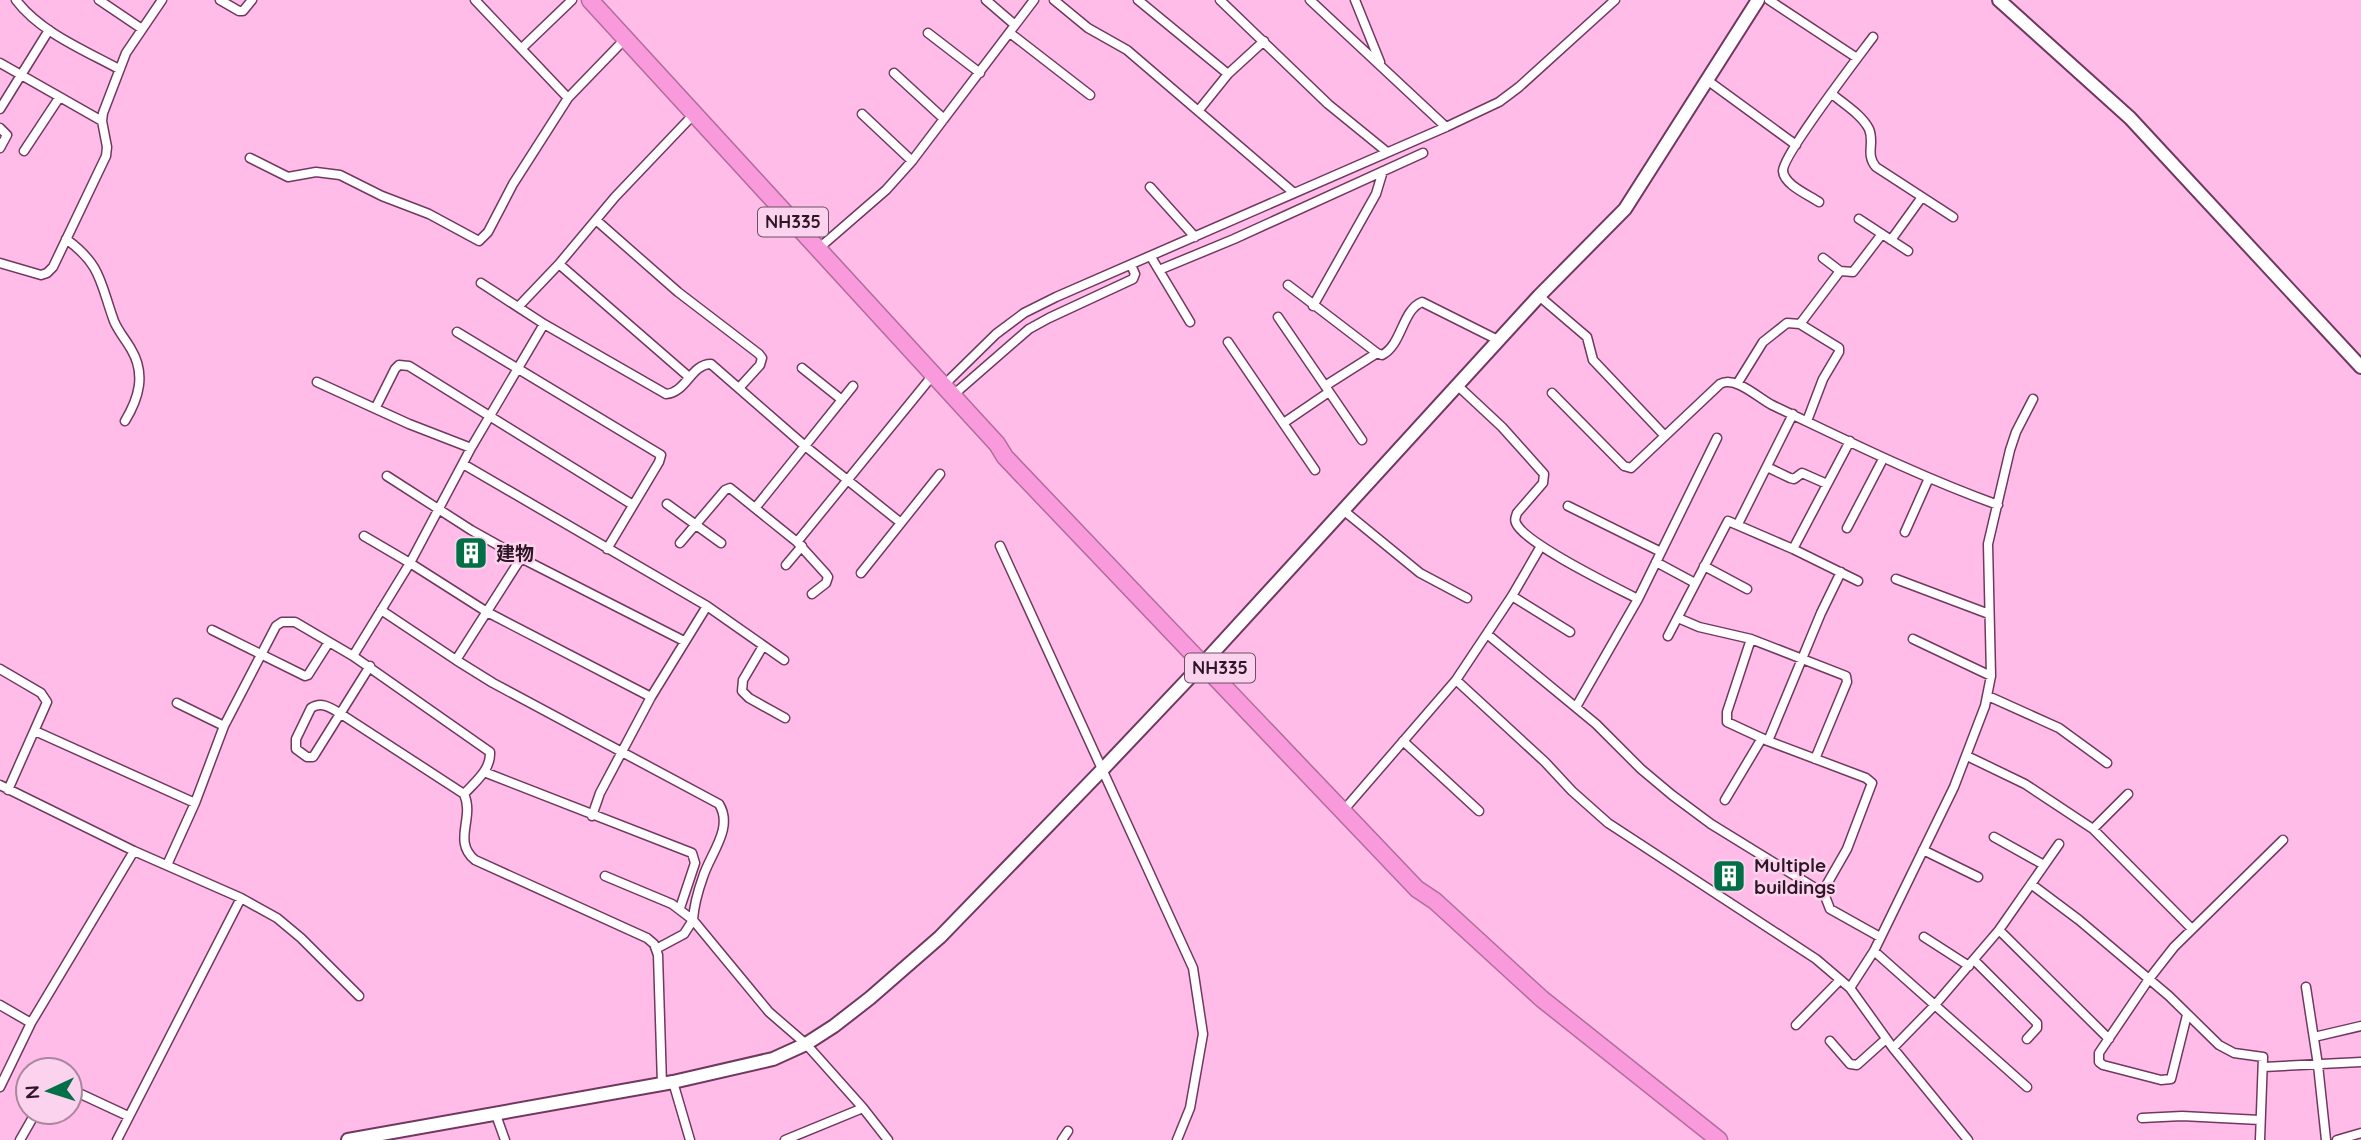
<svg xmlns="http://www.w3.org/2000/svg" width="2361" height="1140" viewBox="0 0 2361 1140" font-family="Quicksand,'Noto Sans SC',sans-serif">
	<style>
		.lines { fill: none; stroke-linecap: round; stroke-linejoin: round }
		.street-casing { stroke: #70385f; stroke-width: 11 }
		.secondary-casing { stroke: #70385f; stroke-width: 16 }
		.highway-casing { stroke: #b16c9c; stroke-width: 19 }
		.street { stroke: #fff; stroke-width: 8 }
		.secondary { stroke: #fff; stroke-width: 12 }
		.highway { stroke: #f89adb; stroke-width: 16 }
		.labels { text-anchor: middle; stroke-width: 5; stroke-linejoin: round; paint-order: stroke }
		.shield { fill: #fcd3ee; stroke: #6c4f63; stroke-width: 2 }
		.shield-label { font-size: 18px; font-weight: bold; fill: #2e1627 }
		.poi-label { font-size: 19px; font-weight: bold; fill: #2e1627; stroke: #fcd3ee; text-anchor: start }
	</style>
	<rect width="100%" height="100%" fill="#ffbce8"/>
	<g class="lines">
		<defs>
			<path id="street" d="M16,0C40,32 84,50 119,69
				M99,0L142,29
				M220,0L239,11H243L252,0
				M475,0L568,98
				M986,0L1015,25
				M1054,0L1088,28L1127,50L1294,193
				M1138,0L1228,74
				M1220,0L1328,104L1387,152
				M1310,0L1446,127
				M1355,0L1380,62
				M1769,0L1857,58
				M928,33L980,73
				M1010,33L1090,95
				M522,48L572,0
				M0,63L102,121
				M894,73L944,119
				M1707,80L1796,145
				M1832,94C1844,104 1862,115 1869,129C1875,143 1865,154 1876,167L1953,217
				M0,109L49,30
				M1199,110L1228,74L1264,41
				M862,114L912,161
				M0,128L7,135L0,148
				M24,151L59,98
				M250,158L288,177L316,172L340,175L382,196L429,214L479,241L488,232L513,184L568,98L626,38
				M1150,187L1195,237
				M1819,202C1809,195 1784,185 1783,171C1782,156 1859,56 1873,37
				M1859,219L1908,251
				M596,220L678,292L759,354L762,358L760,365L739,388
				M66,239C102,265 100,283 114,321C118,331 126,340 131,349C146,374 139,398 125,421
				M1891,240L1922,197
				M818,249L886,190L912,161L1034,0
				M1151,257L1190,322
				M1823,258L1840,271L1853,272L1882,234
				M0,263L41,275L47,273L53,267L106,156L107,147L102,121L103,113L126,53L162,0
				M559,264L689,377
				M1159,270L1234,239L1423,153
				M481,283L544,324L666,394C686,393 691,364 711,364L805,446L901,523
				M1288,285L1377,353L1382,355C1402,345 1402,310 1422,302L1498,340
				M1539,296L1587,337L1593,360L1665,436
				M519,306L559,264L615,197L695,113
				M1313,306L1376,194L1383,171
				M1278,317L1362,440
				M544,324L471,448L410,563L487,612L651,697
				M1800,324L1840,271
				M457,332L661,455L659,462L607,549
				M1228,342L1315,470
				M802,368L842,400
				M317,382L409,424L471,448
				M1737,384L1763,342L1787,323L1800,324L1839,348V352L1823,379L1807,421
				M1457,385L1502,427L1544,474L1543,483L1517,513C1516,517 1514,519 1516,523C1525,544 1615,587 1638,599
				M943,386L996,334L1024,313L1056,297L1446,127L1499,102L1519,87L1615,0
				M1325,386L1377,353
				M1552,393L1624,466L1631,468L1720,384C1735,375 1758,398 1772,405C1846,440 1920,477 1998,505
				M952,396L1029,329L1049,318L1133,279L1135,274L1131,265
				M376,407L395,369L399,365L409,366L633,505
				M1285,422L1329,392
				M463,464L707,606L784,660
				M1767,467L1790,478L1794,479L1802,473L1827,484
				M387,476L471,530L521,558L684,641
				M667,504L721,543
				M1568,506L1661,552
				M756,507L853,386
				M1343,510L1420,573L1467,598
				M1738,524L1793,414
				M1847,528L1883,459
				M1905,532L1929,478
				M797,542L933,375
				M680,543L725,490L730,488L797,542L826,574L828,577L826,583L812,594
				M1000,546L1193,968L1203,1034L1190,1108L1177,1140
				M1541,546L1512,596L1456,680L1545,762L1572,791L1608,823L1816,959L1850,988L1893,1048L1968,1140
				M1793,549L1850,441
				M521,558L456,660L493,683L719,804C734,828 710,854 703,877C698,891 694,905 693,920L769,1012L806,1044L863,1108L888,1140
				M1656,562L1695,583
				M786,565L802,546
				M1704,566L1747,589
				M861,573L940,474
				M1896,579L1989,614
				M1512,596L1570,632
				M381,610L456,660
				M1678,618L1699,627L1751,639L1846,676L1847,682L1815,759
				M212,630L305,676L308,675L329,642
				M1487,634L1596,724L1641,769L1672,795L1711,824L1815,888L1823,891L1847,849L1872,783L1866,778L1768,741L1727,722V712L1751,639
				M1668,636L1728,521L1793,549L1858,581
				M1913,639L1991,676
				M763,646L743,680L742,691L749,698L785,718
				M353,656L490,752C491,770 475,782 464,794
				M370,666L315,754L313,757H307L296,749V739L311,708C322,701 331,708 341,714L464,794C475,818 452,841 475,860L647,938L654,944L658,955L662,1084
				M0,669L41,693L47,702L8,790
				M1988,696L2059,728L2107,763
				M177,703L224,726
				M1576,707L1638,599L1717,438
				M35,731L195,803
				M1403,741L1479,811
				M1768,741L1821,613L1841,572
				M1967,756L2025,784L2093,829L2192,929
				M484,772L692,853L695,863L680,908
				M0,785L134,851L241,898L277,918L301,938L359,996
				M1725,800L1762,738
				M1349,804L1456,680
				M592,816L600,793L651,697L707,606
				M2093,829L2128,794
				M1994,837L2044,865
				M1923,850L1978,877
				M167,865L195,803L224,726L276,626L282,622H295L353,656L410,563L364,536
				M605,876L672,904L693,920L684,934L656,949
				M2031,884L2079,920L2169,996L2219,1045L2234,1053L2263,1057L2260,1140
				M1823,891L1830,909L1880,937
				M1999,930L2109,1039
				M1924,937L1969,966
				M1874,951L2027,1087
				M1974,960L2037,1023V1028L2027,1039
				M2306,987L2318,1065L2326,1140
				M1850,988L1874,951L1954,787L1985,706L1991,676L1988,544L2010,450L2016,432L2033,399
				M0,1005L31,1023
				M2187,1015L2171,1079L2161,1080L2103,1065L2099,1062V1053L2149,979L2174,947L2283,840
				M1796,1025L1840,980
				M2314,1037L2361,1026
				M1830,1041L1850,1064L1857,1065L1886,1039
				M1893,1048L1934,1006L1999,930L2059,844
				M2264,1067L2361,1062
				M673,1082L690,1140
				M0,1087L31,1023L134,851
				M70,1089L128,1116
				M496,1115L505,1140
				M2142,1118L2182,1116L2260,1120
				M20,1140L36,1112
				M117,1140L241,898
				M785,1140L863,1108
				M1062,1140L1068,1131
				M2337,1140L2361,1133"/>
			<path id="secondary" d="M1999,0L2130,118L2361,367
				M348,1140L673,1082L773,1059L806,1044L834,1026L870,998L940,937L1101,771L1209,657L1539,296L1625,209L1758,0"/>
			<path id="highway" d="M590,0L997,444L1005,457L1417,889L1435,901L1542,999L1719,1140"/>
		</defs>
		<use href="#street" class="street-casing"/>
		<use href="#secondary" class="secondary-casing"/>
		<use href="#highway" class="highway-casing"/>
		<use href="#street" class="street"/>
		<use href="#secondary" class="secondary"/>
		<use href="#highway" class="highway"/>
	</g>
	<defs>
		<symbol id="building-square" viewBox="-11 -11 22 22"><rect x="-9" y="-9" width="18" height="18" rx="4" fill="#026f46" stroke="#fcd3ee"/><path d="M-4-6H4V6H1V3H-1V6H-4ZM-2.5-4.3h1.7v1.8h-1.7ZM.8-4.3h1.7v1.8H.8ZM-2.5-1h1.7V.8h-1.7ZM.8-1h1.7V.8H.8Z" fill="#fff"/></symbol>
	</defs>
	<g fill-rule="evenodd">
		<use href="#building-square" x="452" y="534" width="38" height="38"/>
		<use href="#building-square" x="1710" y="857" width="38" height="38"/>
	</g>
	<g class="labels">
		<g class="shield">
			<rect x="758" y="207.5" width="70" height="29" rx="5"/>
			<rect x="1185" y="653.5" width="70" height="29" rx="5"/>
		</g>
		<g class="shield-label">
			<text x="793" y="228">NH335</text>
			<text x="1220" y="674">NH335</text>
		</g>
		<g class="poi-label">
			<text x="496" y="560">建物</text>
			<text x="1754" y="872">Multiple<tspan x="1754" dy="22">buildings</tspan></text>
		</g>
	</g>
	<g transform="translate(49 1091) rotate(266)"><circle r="33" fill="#fcd3ee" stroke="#aa879e" stroke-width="2"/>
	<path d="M0-5L12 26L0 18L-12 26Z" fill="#026f46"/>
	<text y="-10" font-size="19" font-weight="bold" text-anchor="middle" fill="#2e1627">N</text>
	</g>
</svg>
